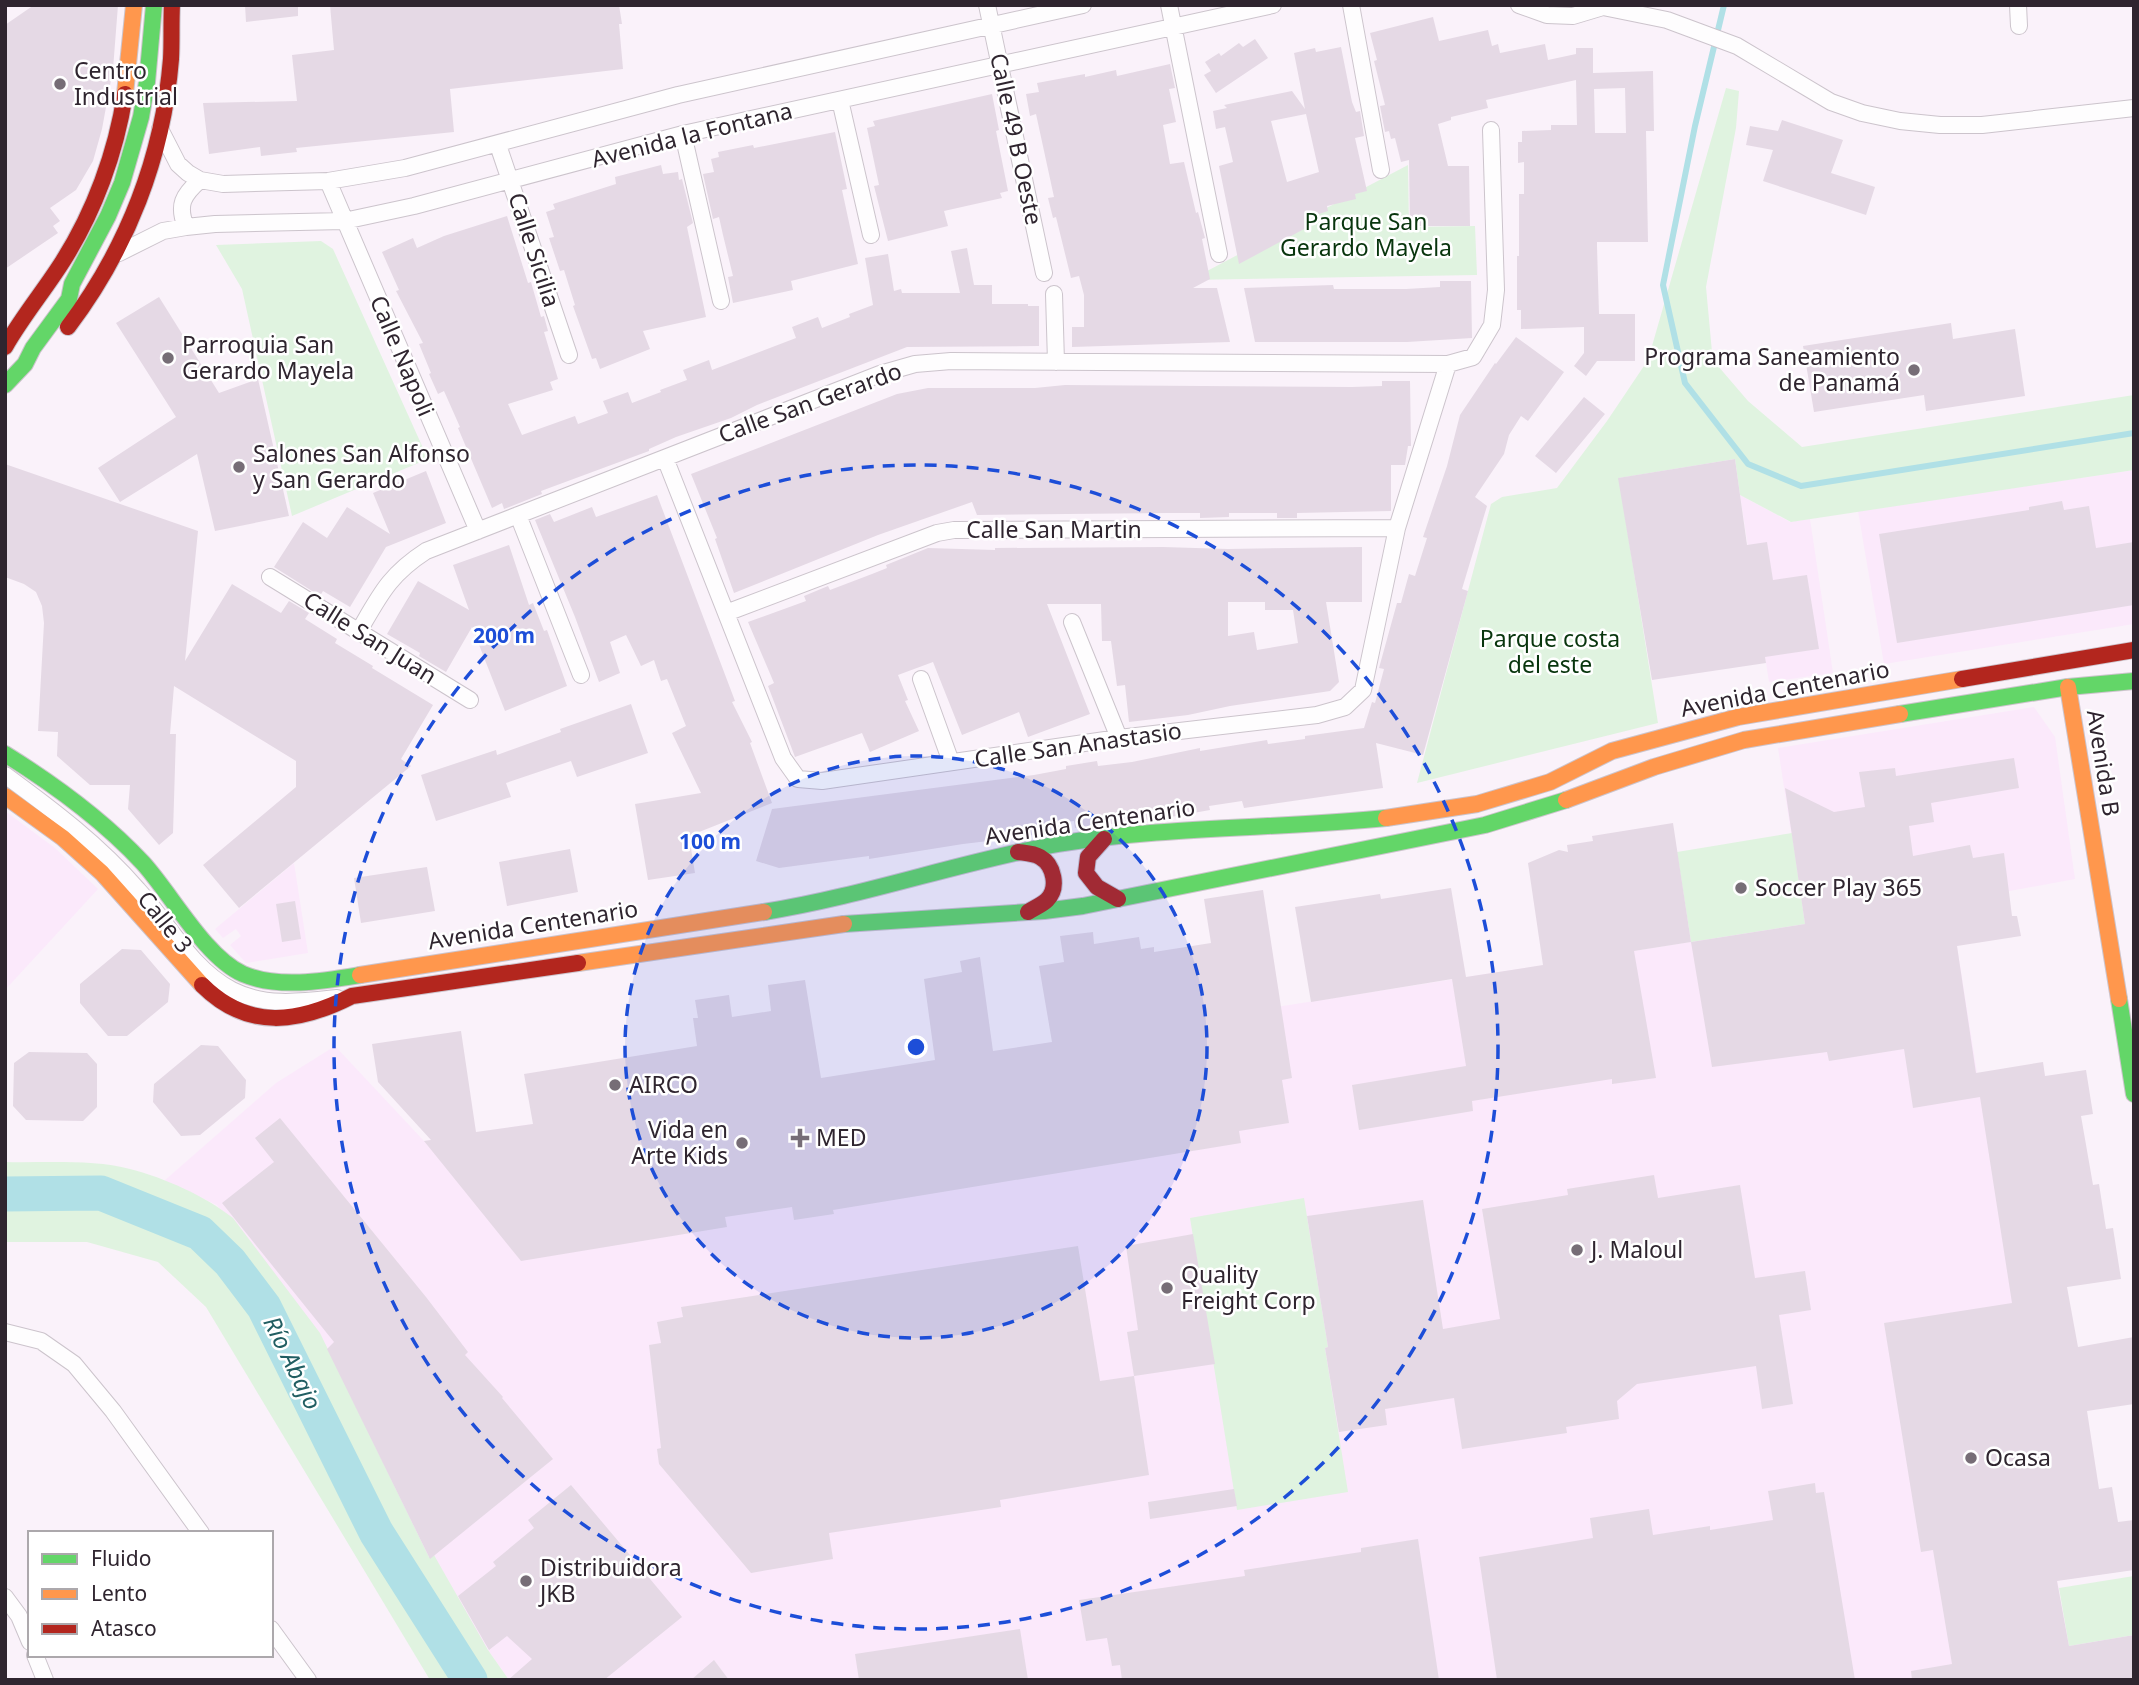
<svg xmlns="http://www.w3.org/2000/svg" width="2139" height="1685" viewBox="0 0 2139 1685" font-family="'Noto Sans',sans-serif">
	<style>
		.built { fill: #fbe9fb }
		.green { fill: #e0f3e0 }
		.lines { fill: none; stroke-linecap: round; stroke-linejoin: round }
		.stream { stroke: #b0e0e6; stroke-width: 6 }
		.river { stroke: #b0e0e6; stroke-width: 35 }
		.building { fill: #e5d9e5; fill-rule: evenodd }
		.street-casing { stroke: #ccc4cc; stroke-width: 18 }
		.fast-casing { stroke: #ccc4cc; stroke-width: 18 }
		.slow-casing { stroke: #ccc4cc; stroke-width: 18 }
		.jam-casing { stroke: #ccc4cc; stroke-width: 18 }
		.street { stroke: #fefdfe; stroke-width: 16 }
		.fast { stroke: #63d668; stroke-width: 16 }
		.slow { stroke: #ff974d; stroke-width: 16 }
		.jam { stroke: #b3261e; stroke-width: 16 }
		.ring { fill: none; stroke: #1d4ed8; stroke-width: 3.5; stroke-dasharray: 12 9 }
		.poi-dot { fill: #766d76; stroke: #fff; stroke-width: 2.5 }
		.labels { text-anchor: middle; stroke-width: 5; stroke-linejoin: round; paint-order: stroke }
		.poi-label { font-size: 23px; fill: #2f252f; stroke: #fff; text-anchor: start }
		.street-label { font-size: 23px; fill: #2f252f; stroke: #fff }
		.park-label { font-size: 23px; fill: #08350d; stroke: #fff }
		.water-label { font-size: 24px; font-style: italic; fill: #215e62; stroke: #fff }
		.centre { fill: #1d4ed8; stroke: #fff; stroke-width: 3.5 }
		.ring-label { font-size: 21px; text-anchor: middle; font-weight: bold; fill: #1d4ed8; stroke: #fff; stroke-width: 5; stroke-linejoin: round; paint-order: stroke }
	</style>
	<rect width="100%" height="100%" fill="#faf2fa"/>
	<path class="built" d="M2134,470V624L1884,664L1858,511Z
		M1740,495L1790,522L1810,519L1833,673L1769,682Z
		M2034,707L2055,737L2075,879L1950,902L2073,1680H509L488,1650L429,1558L376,1452L217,1205L164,1181L276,1083L335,1046L424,1141L1805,924L1778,748Z
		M5,811L55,848L98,889L5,990Z
		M294,863L308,953L246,963L230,945L241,936L236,929L223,938L215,929Z"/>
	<path class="green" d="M1726,88L1739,91L1736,128L1706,287L1712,352L1718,366L1748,401L1802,447L2134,395V470L1791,522L1740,495L1735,459L1619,478L1658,723L1417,783L1491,504L1502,497L1557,488L1607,421L1648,360Z
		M1408,165L1409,227L1475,226L1477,275L1190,280Z
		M321,241L333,249L428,459L292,516L242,289L216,245Z
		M1792,833L1805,924L1691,942L1677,852Z
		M5,1162C44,1163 93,1159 130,1169C165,1178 205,1196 233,1218L320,1333L429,1557L434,1555L488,1650L509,1680H430L206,1307L158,1262L87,1242H5Z
		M1304,1198L1328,1347L1325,1348L1348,1492L1237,1510L1190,1218Z
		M2134,1576V1635L2069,1646L2059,1588Z"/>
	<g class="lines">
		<path class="stream" d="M1724,5L1695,126L1663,285L1685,383L1748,464L1801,486L2134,433"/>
		<path class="river" d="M5,1194L101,1193L200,1233L230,1262L264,1307L376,1532L470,1680"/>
	</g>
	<path class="building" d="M34,5H118L113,69L102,129L93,161L76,190L50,208L60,221L53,226L58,233L5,269V25Z
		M245,5H298V16L246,22Z
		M330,5H619L622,24H619L623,69L450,89L454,132L296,148L297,152L261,156L260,147L209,154L203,103L297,101L292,55L334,50Z
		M1433,17L1439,41L1488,30L1492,46L1498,44L1500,53L1545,44L1548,60L1576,54V48H1593V73L1653,71L1654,131H1646L1648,242H1597V246L1599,314H1635V361H1597L1586,376L1574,366L1584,353V327L1521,329V310H1517V256H1519V194H1524V162L1518,163V142H1522V131L1551,130V125H1577L1576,80L1486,100L1488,108L1451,117V120L1438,124L1448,166H1469L1470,226H1410L1409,160L1401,162L1395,138L1391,139L1389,131L1385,132L1380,106L1385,105L1374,61L1377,60L1370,33ZM1625,88L1626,133H1595L1594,89Z
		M1255,39L1268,58L1216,93L1204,75L1211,71L1205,62L1219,53L1221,56L1239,43L1243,47Z
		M1341,47L1352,102L1356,112L1360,111L1364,136L1355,138L1367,191L1355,194L1356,199L1327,206L1328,211L1304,219L1306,228L1239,264L1219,166L1233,162L1225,127L1216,129L1213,111L1227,108L1224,105L1292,91L1305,109L1294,53L1315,48L1316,52ZM1306,114L1319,172L1287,182L1271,121Z
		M1170,64L1175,88L1169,89L1176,122L1163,125L1170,164L1184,162L1196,213L1198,212L1205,238L1202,239L1210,279L1193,288H1217L1230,342L1072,347V327H1084V295L1079,276L1071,278L1056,217L1053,218L1048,198L1054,197L1036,114L1030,116L1026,94L1039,92L1037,83L1085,74V77L1116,70L1117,76Z
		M992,94L999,130L996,131L1008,191L1000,193L1002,198L944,211L948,226L888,241L874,186L879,185L867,128L875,126L873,121Z
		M1782,120L1843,140L1831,173L1875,187L1866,215L1763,181L1773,150L1746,145L1750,126L1778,131Z
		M835,132L847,189L842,190L858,264L791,281L793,290L733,303L728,277L733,276L723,235L719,217L713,219L703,174L714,172L711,159L719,157L718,152L753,145L754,148Z
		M661,165L663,174L678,172L679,180L682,179L693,223L687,227L706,317L643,331L650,349L600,369L596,358L592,359L573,306L575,305L564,270L560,271L549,238L554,237L546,212L555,209L553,204L616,184L615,177Z
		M507,216L528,283L531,282L541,317L544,316L548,331L544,332L558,379L550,382L553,390L508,404L522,435L575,416L578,424L608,413L603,401L628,392L632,403L661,392L660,390L687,380L683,370L709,360L712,370L796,338L792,327L818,317L822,328L850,317L849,314L873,305L865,258L888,254L894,291L901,289L902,293H960L951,251L967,248L974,285H992V304H1028V306H1039V346L907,347L757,405L731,418L676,437L649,449V451L541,491L542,494L504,509L502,503L492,508L458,428L460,427L444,391L438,394L429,374L431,373L419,344L423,343L396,291L399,290L382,252L413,238L417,248L444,236Z
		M1440,281H1471L1472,338L1407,342H1255L1244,288L1333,285L1334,289H1406L1440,287Z
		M159,297L219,393L258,379L289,516L215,531L197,454L120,502L98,468L176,417L116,323Z
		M1951,323L1953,339L2015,329L2025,396L1926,411L1924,395L1814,412L1803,346Z
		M1516,337L1564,372L1528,421L1521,416L1509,435L1504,454L1475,497L1487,506L1462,589L1468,591L1423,755L1376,743L1383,788L1244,808L1242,801L1209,806L1210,810L1171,817L1075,828L1074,821L1031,827L1032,835L1022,837L963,844L869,859V856L779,868L756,861L772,809L1034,775L1066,769V766L1097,761L1098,766L1132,762L1200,748V751L1267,740L1268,744L1305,739V736L1364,728L1372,702L1375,703L1384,669L1379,668L1397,603H1401L1409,574L1415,576L1427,538L1423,537L1447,466L1460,415L1495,363L1496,364Z
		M1382,381H1410L1411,446H1408L1405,465H1391V511L1297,513V518H1277V513H1229V517L1200,518V513H1168L977,515L972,502L878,535L734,593L715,539L717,538L691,474L897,394L928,388H1035L1065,385L1352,387L1382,386Z
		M1584,397L1605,414L1556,473L1535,456Z
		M1735,459L1747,545L1767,542L1773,580L1807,575L1819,649L1765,657L1766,663L1652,680L1618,478Z
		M5,464L198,531L185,661L232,584L281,613L289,601L309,613L305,619L337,639L335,643L373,666L372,668L433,705L401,759L411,766L239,908L203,865L296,787V761L174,686L170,734H176L173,833L159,845L128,809L130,785H90L57,756L58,732L38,731L44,623L42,606L36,592L24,584L5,577Z
		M426,471L446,523L386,547L350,607L323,591L320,596L274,567L303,522L327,538L347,507L390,534L373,493Z
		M657,495L735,701L732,702L752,742L750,743L772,803L689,836L695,873L648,880L635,804L701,793L672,733L686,726L667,679L661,681L654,660L641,666L626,635L610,642L620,673L599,682L575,617L535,520L550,514L554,522L592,507L596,517Z
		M2062,501L2064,510L2089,506L2096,548L2134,542V605L1897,643L1879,534L2029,510V507Z
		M509,545L529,605L533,603L544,631L547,630L567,686L505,711L472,627L446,672L419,656L420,653L387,634L418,581L469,610L453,565Z
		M1163,547L1228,549L1362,547V602H1326L1339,682L1330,691L1230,706L1188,715L1129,722L1125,685L1117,686L1111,641H1102L1101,604H1047L1090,714L1028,737L1019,712L962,735L933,662L898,675L908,700L905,701L919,731L870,752L862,733L795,757L768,686L774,683L748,622L806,601L804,596L828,586L830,590L872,574L887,568L886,565L928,548L995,550V548ZM1228,602H1265V610H1293L1298,643L1257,650L1254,632L1228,636Z
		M631,704L648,753L577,777L571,761L506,783L511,797L436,821L421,775L496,750L497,755L561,732L560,729Z
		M2014,758L2019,788L1931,803L1934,822L1909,826L1913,856L1970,845L1973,858L2004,853L2012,916H2017L2021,936L1957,946L1976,1073L2043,1062L2045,1076L2086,1070L2093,1114L2081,1116L2093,1185L2099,1184L2106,1229L2113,1228L2121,1279L2067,1287L2078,1347L2134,1337V1404L2087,1411L2099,1489L2112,1487L2118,1522L2134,1520V1570L2057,1581L2069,1646L2134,1635V1680H1912L1911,1671L1952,1664L1933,1550L1921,1552L1884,1323L2012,1303L1980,1097L1913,1108L1904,1049L1829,1061L1827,1052L1712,1067L1691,942L1805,924L1785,788L1834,812L1865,807L1859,772L1895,768L1896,776Z
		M1673,823L1691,942L1634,951L1656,1078L1612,1084V1079L1472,1101L1473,1111L1359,1130L1352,1085L1466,1066L1452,979L1311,1002L1295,907L1380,894L1381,899L1451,888L1466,977L1543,965L1528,863L1559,850L1568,852L1567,845L1593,841L1592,836Z
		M570,849L578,892L507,906L499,862Z
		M427,867L435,911L361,923L354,878Z
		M1263,890L1292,1078L1282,1080L1289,1123L1239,1131L1241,1143L833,1210L834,1214L794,1220L792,1207L725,1217L727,1227L521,1261L424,1141L431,1140L378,1082L372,1044L461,1031L476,1132L533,1124L524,1074L697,1046L693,1018H698L695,1000L729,995L732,1017L771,1011L768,985L805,980L821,1078L935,1060L924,979L962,972L960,961L980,957L993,1051L1052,1042L1039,966L1064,962L1060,936L1093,932L1094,944L1139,937L1141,949L1154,947V952L1211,943L1204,899Z
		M295,901L301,939L282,942L276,904Z
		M122,949L141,950L170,984L168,1002L127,1036H108L80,1003V984Z
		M201,1045L218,1046L246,1080L245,1098L200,1135L181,1136L153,1102L154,1084Z
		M29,1052L87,1053L97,1064V1107L83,1121L26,1120L13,1106L14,1063Z
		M280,1118L426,1297L468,1352L465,1355L503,1397L502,1398L553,1459L430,1559L327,1349L334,1342L222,1203L274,1162L255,1138Z
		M1654,1175L1658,1198L1740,1185L1755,1278L1805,1271L1811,1310L1779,1315L1793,1404L1762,1409L1756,1366L1637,1384L1617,1401L1619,1419L1566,1427L1567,1433L1462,1449L1454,1398L1385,1409L1387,1425L1339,1432L1325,1348L1328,1347L1307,1216L1423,1200L1443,1329L1500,1319L1482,1209L1568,1195L1567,1189Z
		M1193,1234L1215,1364L1134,1376L1127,1332L1138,1330L1126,1246Z
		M1078,1246L1100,1381L1134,1376L1149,1475L1000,1500L1001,1507L829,1533L833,1559L751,1573L659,1464L657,1449L661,1448L649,1345L661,1343L657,1322L683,1317L681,1307Z
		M1815,1483L1816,1493L1824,1492L1855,1680H1497L1479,1557L1593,1538L1590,1518L1649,1509L1653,1535L1710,1526V1530L1773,1520L1768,1491Z
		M571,1485L682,1617L604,1680H508L532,1659L507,1636L489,1650L458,1596L496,1566L493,1562L534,1528L528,1520Z
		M1234,1489L1237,1506L1150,1519L1148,1502Z
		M1418,1539L1439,1680H1122L1120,1665L1112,1666L1107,1638L1086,1641L1079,1600L1245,1576L1244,1570L1361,1552V1548Z
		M1020,1629L1028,1680H859L855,1654Z
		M714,1660L729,1680H691Z"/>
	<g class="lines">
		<defs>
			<path id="street" d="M987,5L1044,273
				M1169,5L1219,254
				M1351,5L1381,170
				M1519,5L1547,15L1573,16L1603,7L1667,20L1737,46L1831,102L1862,113L1900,121L1940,125H1982L2134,108
				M2018,5L2019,26
				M840,100L871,235
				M160,129L178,164L188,173L200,180L223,184L328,181L405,168L678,95L1083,5
				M683,134L721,301
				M498,145L569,355
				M328,181L478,531
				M186,227C177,205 183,195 200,180
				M119,253L163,231L186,227L215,224L344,221L414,206L683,134L1273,5
				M1054,294L1056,362
				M665,458L783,758L798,779L822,781L1119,738L1317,715L1345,707L1363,690L1397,528L1448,364
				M518,515L581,675
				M270,577L470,700
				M726,613L937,533L954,530L1397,528
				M1072,622L1119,738
				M359,631C380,595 389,575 426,551L880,374L915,364L951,361L1448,364L1473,357L1492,325L1496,290L1491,130
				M921,679L951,762
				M5,775C53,810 99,845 138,890C168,923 191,969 232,990C265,1007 301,1002 337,998
				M5,1332L41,1341L74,1364L113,1411L201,1533
				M5,1597L19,1616L30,1642
				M271,1629L308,1680
				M35,1655L45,1680"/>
			<path id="fast" d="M5,385L25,364L33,348L69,299L72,284L108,216L122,183L141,117L147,82L154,5
				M1900,714L2068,687L2134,681
				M5,754C55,785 103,820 143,863C172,895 205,957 243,974C278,989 324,981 360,975
				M764,912C864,896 959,862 1058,844C1167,826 1277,829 1386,818
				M844,924L1044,911L1083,906L1485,825L1566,800
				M2119,999L2134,1094"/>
			<path id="slow" d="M125,94L134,5
				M2068,687L2119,999
				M5,796L63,838L102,873L202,985
				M1566,800L1654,767L1744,740L1900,714
				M1386,818L1477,804L1550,782L1612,751L1738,717L1962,679
				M578,963L844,924
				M360,975L764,912"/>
			<path id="jam" d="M68,327C127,249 163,157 171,59C172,41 171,23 172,5
				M5,347C22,317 44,291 63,261C94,212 116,153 125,94
				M1962,679L2134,650
				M1104,839L1088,857L1086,873L1097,887L1118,899
				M1018,852C1025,853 1033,853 1040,857C1054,865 1059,888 1047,900C1042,905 1034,908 1028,912
				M202,985C248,1031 299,1023 352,996L578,963"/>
		</defs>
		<use href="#street" class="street-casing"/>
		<use href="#fast" class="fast-casing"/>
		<use href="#slow" class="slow-casing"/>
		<use href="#jam" class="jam-casing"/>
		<use href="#street" class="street"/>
		<use href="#fast" class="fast"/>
		<use href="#slow" class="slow"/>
		<use href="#jam" class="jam"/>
	</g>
	<circle cx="916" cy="1047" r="291" fill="#1d4ed8" fill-opacity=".12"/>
	<g class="ring">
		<circle cx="916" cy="1047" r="291"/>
		<circle cx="916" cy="1047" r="582"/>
	</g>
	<g class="poi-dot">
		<circle cx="60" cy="84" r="7"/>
		<circle cx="168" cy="358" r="7"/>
		<circle cx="1914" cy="370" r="7"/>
		<circle cx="239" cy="467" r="7"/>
		<circle cx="1741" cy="888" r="7"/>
		<circle cx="615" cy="1085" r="7"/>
		<path d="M796.5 1127.5h7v7h7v7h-7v7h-7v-7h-7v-7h7z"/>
		<circle cx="742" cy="1143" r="7"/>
		<circle cx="1577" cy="1250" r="7"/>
		<circle cx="1167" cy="1288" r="7"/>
		<circle cx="1971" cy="1458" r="7"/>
		<circle cx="526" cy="1581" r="7"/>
	</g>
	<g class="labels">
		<g class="poi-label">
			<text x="74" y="79">Centro<tspan x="74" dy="26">Industrial</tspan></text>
			<text x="182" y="353">Parroquia San<tspan x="182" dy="26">Gerardo Mayela</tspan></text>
			<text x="1900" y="365" text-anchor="end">Programa Saneamiento<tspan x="1900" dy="26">de Panamá</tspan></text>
			<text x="253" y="462">Salones San Alfonso<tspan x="253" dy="26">y San Gerardo</tspan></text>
			<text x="1755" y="896">Soccer Play 365</text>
			<text x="629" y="1093">AIRCO</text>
			<text x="728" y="1138" text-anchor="end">Vida en<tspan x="728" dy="26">Arte Kids</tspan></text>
			<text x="816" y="1146">MED</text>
			<text x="1591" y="1258">J. Maloul</text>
			<text x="1181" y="1283">Quality<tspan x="1181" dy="26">Freight Corp</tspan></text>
			<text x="1985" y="1466">Ocasa</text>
			<text x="540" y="1576">Distribuidora<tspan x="540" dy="26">JKB</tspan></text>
		</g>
		<g class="street-label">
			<text transform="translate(692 135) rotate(-14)" y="8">Avenida la Fontana</text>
			<text transform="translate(1016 139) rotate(78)" y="8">Calle 49 B Oeste</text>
			<text transform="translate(534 250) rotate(72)" y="8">Calle Sicilia</text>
			<text transform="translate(402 356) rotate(67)" y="8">Calle Napoli</text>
			<text transform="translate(810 403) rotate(-20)" y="8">Calle San Gerardo</text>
			<text x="1054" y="538">Calle San Martin</text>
			<text transform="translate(370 638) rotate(32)" y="8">Calle San Juan</text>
			<text transform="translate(1785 689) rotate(-11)" y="8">Avenida Centenario</text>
			<text transform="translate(1078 745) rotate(-8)" y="8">Calle San Anastasio</text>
			<text transform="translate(2103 763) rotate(81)" y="8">Avenida B</text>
			<text transform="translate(1090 822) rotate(-8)" y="8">Avenida Centenario</text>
			<text transform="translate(165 922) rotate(51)" y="8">Calle 3</text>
			<text transform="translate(533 925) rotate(-9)" y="8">Avenida Centenario</text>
		</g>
		<g class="park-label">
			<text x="1366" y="230">Parque San<tspan x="1366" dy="26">Gerardo Mayela</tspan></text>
			<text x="1550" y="647">Parque costa<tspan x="1550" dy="26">del este</tspan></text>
		</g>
		<g class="water-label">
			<text transform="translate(292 1363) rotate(64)" y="8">Río Abajo</text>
		</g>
	</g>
	<circle cx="916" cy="1047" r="10" class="centre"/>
	<g class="ring-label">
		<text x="504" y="643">200 m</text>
		<text x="710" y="849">100 m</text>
	</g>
	<rect width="2139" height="1685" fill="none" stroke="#2f252f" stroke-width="14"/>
	<rect x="28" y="1531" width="245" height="126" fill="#ffffff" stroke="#aca8ac" stroke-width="2"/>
	<rect x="42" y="1554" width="35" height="10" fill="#63d668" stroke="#aca8ac" stroke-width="2"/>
	<text x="91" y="1566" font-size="21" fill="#2f252f">Fluido</text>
	<rect x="42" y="1589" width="35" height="10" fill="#ff974d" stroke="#aca8ac" stroke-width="2"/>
	<text x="91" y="1601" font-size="21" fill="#2f252f">Lento</text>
	<rect x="42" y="1624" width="35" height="10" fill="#b3261e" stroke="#aca8ac" stroke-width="2"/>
	<text x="91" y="1636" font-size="21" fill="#2f252f">Atasco</text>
</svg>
